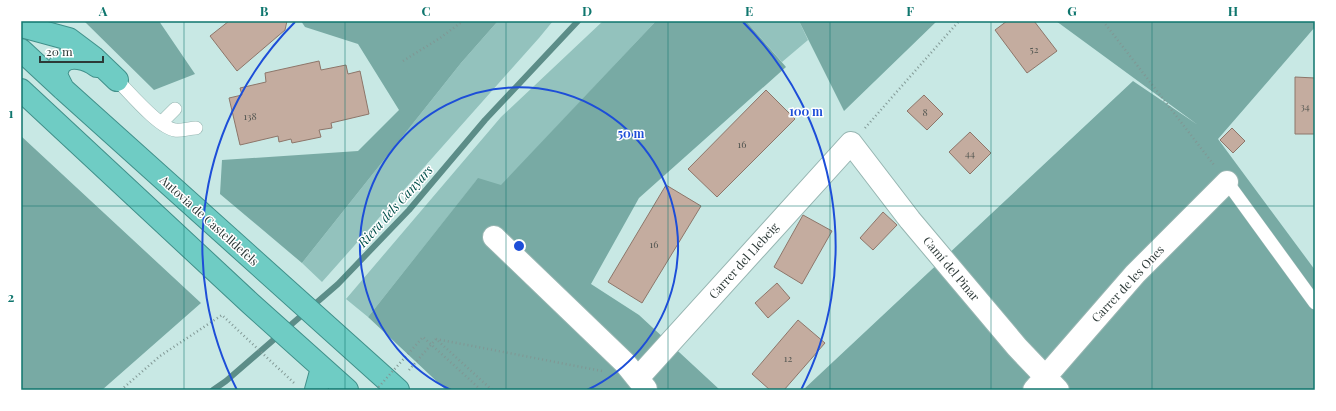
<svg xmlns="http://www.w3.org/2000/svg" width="1336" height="411" viewBox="0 0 1336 411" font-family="'Playfair Display',serif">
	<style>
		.green { fill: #93c2bd }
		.forest { fill: #78aaa4 }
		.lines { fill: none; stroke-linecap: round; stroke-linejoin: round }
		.stream { stroke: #5c8d88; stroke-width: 6 }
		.building { fill: #c4ac9f; stroke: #8d766a }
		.service-casing { stroke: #96b5b1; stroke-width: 14 }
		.minor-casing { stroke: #96b5b1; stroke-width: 24 }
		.trunk-casing { stroke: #40908a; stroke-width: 24 }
		.path { stroke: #809794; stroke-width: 2.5; stroke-dasharray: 1 3; stroke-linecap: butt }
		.service { stroke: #fff; stroke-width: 13 }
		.minor { stroke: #fff; stroke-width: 22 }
		.trunk { stroke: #6fccc4; stroke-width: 22 }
		.path-bridge { stroke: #809794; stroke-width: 2.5; stroke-dasharray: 1 3; stroke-linecap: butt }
		.grid { fill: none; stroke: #0f766e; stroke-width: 1; stroke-opacity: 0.55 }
		.ring { fill: none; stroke: #1d4ed8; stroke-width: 2 }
		.labels { text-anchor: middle; stroke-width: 3; stroke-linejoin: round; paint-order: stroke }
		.number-label { font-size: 10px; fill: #525651 }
		.street-label { font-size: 12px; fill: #2c3937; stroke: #fff }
		.water-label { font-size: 13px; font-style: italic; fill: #03514c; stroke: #fff }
		.centre { fill: #1d4ed8; stroke: #fff; stroke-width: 2 }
		.ring-label { font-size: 12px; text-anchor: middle; font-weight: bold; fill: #1d4ed8; stroke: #fff; stroke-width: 3; stroke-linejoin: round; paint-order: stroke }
		.neatline { fill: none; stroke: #0f766e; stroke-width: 1.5 }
		.grid-label { font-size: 13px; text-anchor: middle; font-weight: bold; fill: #0f766e }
	</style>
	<rect width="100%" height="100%" fill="#c8e8e4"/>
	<path class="green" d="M498,21H553L539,38L322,282L302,263L461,63Z
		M603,21H656L501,186L476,181L368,317L346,299L501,117Z
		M746,21H799L808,40L782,62Z"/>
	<path class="forest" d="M84,21H159L195,74L154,90Z
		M301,21H498L461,63L302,263L220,194L222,160L358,151L399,110L358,44L305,27Z
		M656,21H746L786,67L639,198L591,284L639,315L720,390H446L368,317L478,178L501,185Z
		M799,21H937L844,111Z
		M1056,21H1315V27L1218,139L1315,270V390H803L1133,81L1198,125Z
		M21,136L201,303L102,390H21Z"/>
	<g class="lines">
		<path class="stream" d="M213,390L226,381L338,284L409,210L485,120L578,21"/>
	</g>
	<path class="building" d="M229,21H287L285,30L237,71L210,36Z
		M1007,21H1034L1057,51L1027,73L995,30Z
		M319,61L321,70L346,65L348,74L360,71L369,114L331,123L332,128L319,130L321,137L292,143L291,139L279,142L278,136L240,145L229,98L242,95L240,88L266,82L265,73Z
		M1295,77L1315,78V134H1295Z
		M766,90L795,119L717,197L688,169Z
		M924,95L943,114L927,130L907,111Z
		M1232,128L1245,141L1233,153L1220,140Z
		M970,132L991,153L970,174L949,152Z
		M666,185L701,206L642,303L608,282Z
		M883,212L897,225L873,250L860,238Z
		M803,215L832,231L802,284L774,267Z
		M777,283L790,298L768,318L755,303Z
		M798,320L825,343L784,390H770L752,374Z"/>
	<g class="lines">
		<defs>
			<path id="service" d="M117,80C129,92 159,128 175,130C181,131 190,128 196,128
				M161,123L175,109
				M1227,182L1315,303"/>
			<path id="minor" d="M494,237L625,363L646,389
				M638,378L851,143L910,220L1017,347L1058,390
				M1034,390L1135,274L1227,182"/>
			<path id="trunk" d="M21,26L69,39L93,57L117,80
				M21,50L63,89L398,390
				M63,89L56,75C57,71 58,66 61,63C70,53 88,59 97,66
				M21,90L251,304L347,390
				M316,390L322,368"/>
		</defs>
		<use href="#service" class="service-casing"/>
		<use href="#minor" class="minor-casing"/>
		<use href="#trunk" class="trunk-casing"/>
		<path class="path" d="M1103,21L1214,165
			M403,61L440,38L463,21
			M865,128L959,21
			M436,339L602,371
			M409,370L436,339L492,390
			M121,390L160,356L222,315L295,384"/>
		<use href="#service" class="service"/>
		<use href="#minor" class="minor"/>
		<use href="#trunk" class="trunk"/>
		<path class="path-bridge" d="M376,390L423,337L481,390"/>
	</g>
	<path class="grid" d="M184,21V390M345,21V390M506,21V390M668,21V390M830,21V390M991,21V390M1152,21V390M21,206H1315"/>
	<g class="ring">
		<path d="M451 390A159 159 0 1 1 587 390"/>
		<path d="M237 390A317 317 0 0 1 295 22M743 22A317 317 0 0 1 801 390"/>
	</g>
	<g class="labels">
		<g class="number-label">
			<text x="1034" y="53">52</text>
			<text x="1305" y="110">34</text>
			<text x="925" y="116">8</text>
			<text x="250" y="120">138</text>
			<text x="742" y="148">16</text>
			<text x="970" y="157">44</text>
			<text x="654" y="248">16</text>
			<text x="788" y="362">12</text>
		</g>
		<g class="street-label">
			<text transform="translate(209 221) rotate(42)" y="4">Autovia de Castelldefels</text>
			<text transform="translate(744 261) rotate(-48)" y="4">Carrer del Llebeig</text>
			<text transform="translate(951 269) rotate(50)" y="4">Camí del Pinar</text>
			<text transform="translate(1128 284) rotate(-47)" y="4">Carrer de les Ones</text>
		</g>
		<g class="water-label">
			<text transform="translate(395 206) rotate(-48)" y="5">Riera dels Canyars</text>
		</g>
	</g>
	<circle cx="519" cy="246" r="6" class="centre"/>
	<g class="ring-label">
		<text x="806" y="116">100 m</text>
		<text x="631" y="138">50 m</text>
	</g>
	<rect width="1336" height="411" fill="none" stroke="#ffffff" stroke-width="44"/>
	<path d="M40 56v6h63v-6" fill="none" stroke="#2c3937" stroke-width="2"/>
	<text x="46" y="56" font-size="12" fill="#2c3937" stroke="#ffffff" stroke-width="3" paint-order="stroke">20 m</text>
	<rect x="22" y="22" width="1292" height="367" class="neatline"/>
	<g class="grid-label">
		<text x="103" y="16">A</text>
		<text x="264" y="16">B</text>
		<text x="426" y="16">C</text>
		<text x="587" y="16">D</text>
		<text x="749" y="16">E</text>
		<text x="910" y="16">F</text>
		<text x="1072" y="16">G</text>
		<text x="1233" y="16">H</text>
		<text x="11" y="118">1</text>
		<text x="11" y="302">2</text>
	</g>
</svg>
